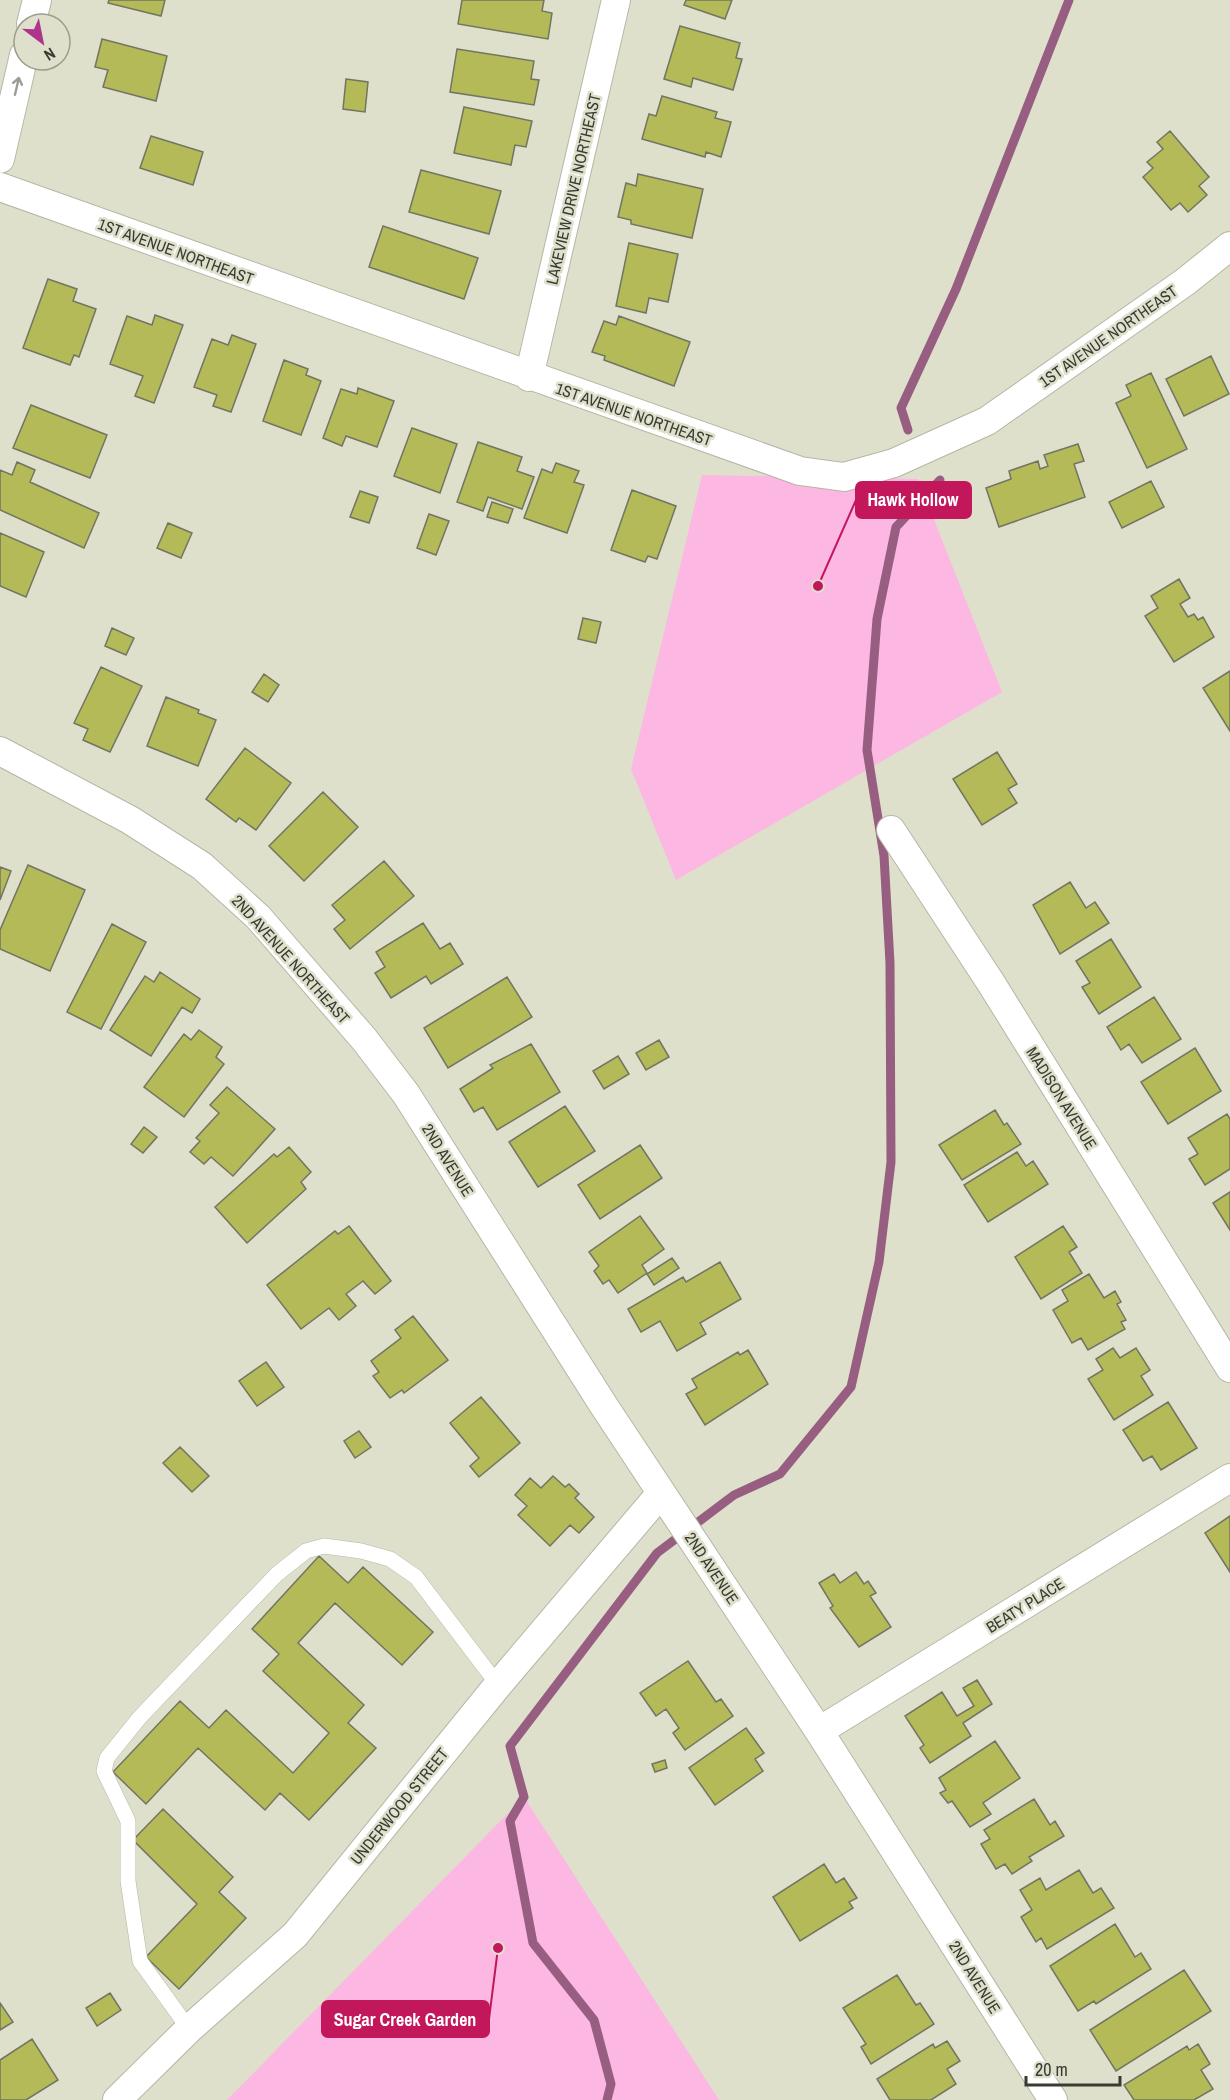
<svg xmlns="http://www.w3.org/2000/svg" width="1230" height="2100" viewBox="0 0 1230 2100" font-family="'Archivo Narrow',sans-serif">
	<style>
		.green { fill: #fcb7e2 }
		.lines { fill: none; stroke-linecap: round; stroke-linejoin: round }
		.stream { stroke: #975e81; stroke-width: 9 }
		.building { fill: #b3ba57; stroke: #727562; stroke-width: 1.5 }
		.service-casing { stroke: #b5b7a4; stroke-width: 16 }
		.minor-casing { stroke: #b5b7a4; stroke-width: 30 }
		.service { stroke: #fff; stroke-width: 15 }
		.minor { stroke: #fff; stroke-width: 28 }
		.oneway { stroke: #9c9c98 }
		.labels { text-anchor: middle; stroke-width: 5; stroke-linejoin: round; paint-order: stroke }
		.street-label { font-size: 16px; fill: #393a32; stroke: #dee0cc }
		.leader { fill: none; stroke: #c2185b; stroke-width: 2 }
		.callout-dot { fill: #c2185b; stroke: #dee0cc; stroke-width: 2 }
		.callout { fill: #c2185b; stroke: #c2185b; stroke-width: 2 }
		.callout-label { font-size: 18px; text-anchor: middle; font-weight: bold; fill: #fff }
	</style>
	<rect width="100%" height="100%" fill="#dee0cc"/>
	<path class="green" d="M702,475L918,479L1002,692L676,880L631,769Z
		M524,1797L719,2100H227Z"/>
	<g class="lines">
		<path class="stream" d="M908,430L901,408L956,289L1069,0
			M607,2100L611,2084L594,2020L533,1943L510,1821L524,1797L510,1746L657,1553L734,1495L780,1474L851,1387L879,1262L891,1162L890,963L884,856L867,750L877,619L896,527L940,480"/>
	</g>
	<path class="building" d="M109,0H165L161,16L108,3Z
		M462,0H544L542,11L552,13L548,39L458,24Z
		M686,0H732L725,19L684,5Z
		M680,26L740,43L736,58L742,59L733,90L693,78L691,87L664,79Z
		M102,39L167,56L156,101L103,87L108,70L95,67Z
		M457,49L534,61L531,79L539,80L534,105L450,92Z
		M346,79L368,82L365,112L343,109Z
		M662,96L717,112L715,118L731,122L721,157L706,152L705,157L642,139L649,114L656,116Z
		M464,107L532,121L526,147L515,145L511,165L454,153Z
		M1170,131L1209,177L1199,186L1207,195L1188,212L1180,203L1171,210L1143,177L1153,168L1147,162L1163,149L1157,142Z
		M151,136L203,152L193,185L140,168Z
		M421,170L501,191L489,234L409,212Z
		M638,174L703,189L692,238L631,224V220L618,217L626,183L636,186Z
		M383,226L478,258L464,299L369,267Z
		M629,243L678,254L668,302L649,298L646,313L616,306Z
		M48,279L77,289L73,301L96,309L79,357L74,355L70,365L23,348Z
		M155,315L183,325L154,403L135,396L143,376L110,364L127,316L152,325Z
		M619,316L690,342L674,386L604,360L605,356L592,352L604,321L616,325Z
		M232,335L256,344L231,412L213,406L217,395L194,387L212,339L228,345Z
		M1211,356L1229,394L1184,416L1166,379Z
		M284,360L308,369L306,375L321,381L301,435L263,421Z
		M1151,373L1187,449L1147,468L1116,403L1131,396L1126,385Z
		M358,388L394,401L377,447L346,436L342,446L323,438L341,389L357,394Z
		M31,405L107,435L90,478L13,448Z
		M412,428L457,444L440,493L394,476Z
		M478,442L522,457L517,471L534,477L522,509L488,497L483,511L457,502Z
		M1078,444L1084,461L1074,464L1085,497L999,527L986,488L1011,479L1009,471L1038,461L1040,469L1048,466L1044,455Z
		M17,462L35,470L30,482L99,513L84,548L0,510V470L12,475Z
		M556,463L579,471L574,482L584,485L567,533L524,518L542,469L552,473Z
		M1151,481L1164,507L1122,528L1109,502Z
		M632,490L676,506L657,559L648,556L645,562L611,550Z
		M360,491L378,497L369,523L350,517Z
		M492,502L513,509L508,523L487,517Z
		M429,514L449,521L436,555L417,548Z
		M168,523L192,533L181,558L157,548Z
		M0,533L44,552L26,597L0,586Z
		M1179,579L1190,598L1180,604L1188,617L1194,614L1198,620L1203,617L1214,637L1174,662L1145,616L1158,608L1151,596Z
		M583,618L601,622L596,643L578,639Z
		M112,628L134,638L126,655L105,646Z
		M101,667L142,686L110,752L83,740L88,729L74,723Z
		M1230,671V731L1203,688Z
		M264,674L279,685L268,702L252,692Z
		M166,697L199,710L198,713L216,720L198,766L147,746Z
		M245,748L291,783L256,830L239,818L236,822L206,799Z
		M997,752L1017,784L1008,789L1017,803L982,825L953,779Z
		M323,792L358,827L304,881L269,846Z
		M384,861L414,896L350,949L334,929L345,920L332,905Z
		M28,865L85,890L50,971L0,949V930Z
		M0,867L11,871L0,900Z
		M1070,882L1086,908L1095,902L1109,923L1060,954L1033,905Z
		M423,923L440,949L450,943L463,964L431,984L426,976L391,998L375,973L385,967L376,952Z
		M112,924L146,942L101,1029L67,1012Z
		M1111,939L1141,987L1099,1014L1082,987L1090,983L1076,961Z
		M160,972L200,999L192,1013L182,1007L151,1056L110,1030L145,976L154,982Z
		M507,977L532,1017L448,1068L424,1028Z
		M1154,997L1181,1039L1142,1063L1129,1044L1121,1050L1107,1027Z
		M199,1030L222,1047L216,1057L224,1064L184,1117L144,1087L184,1034L191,1040Z
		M659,1040L669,1057L646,1070L636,1053Z
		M531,1044L560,1092L497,1130L483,1107L474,1112L460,1089L493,1068L490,1065Z
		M1195,1048L1221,1091L1168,1124L1141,1082Z
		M618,1056L629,1074L604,1089L593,1071Z
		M227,1087L275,1129L233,1176L211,1157L204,1164L190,1152L200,1141L196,1138L219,1113L210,1105Z
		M565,1106L595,1151L538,1187L509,1142Z
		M995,1110L1004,1125L1007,1123L1021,1144L962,1180L939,1145Z
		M1227,1114L1230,1119V1169L1205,1185L1189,1159L1198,1154L1188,1138Z
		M144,1127L157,1137L143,1153L131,1144Z
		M640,1145L662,1178L600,1219L578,1185Z
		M289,1147L311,1172L301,1182L306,1189L247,1243L215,1207L274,1154L277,1157Z
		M1017,1152L1026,1166L1033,1161L1048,1184L988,1222L964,1185Z
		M1230,1192V1230L1213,1203Z
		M640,1216L664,1249L642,1265L647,1273L618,1293L609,1280L603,1284L594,1271L599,1266L589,1252Z
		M349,1226L391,1281L375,1294L363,1281L346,1294L356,1306L339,1320L329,1308L301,1329L267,1285L335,1231L338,1234Z
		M1063,1226L1077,1247L1069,1252L1082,1273L1041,1299L1015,1257Z
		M672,1258L679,1268L654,1285L647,1274Z
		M720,1262L741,1299L700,1323L706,1334L677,1351L660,1321L641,1332L628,1309L683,1277L686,1282Z
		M1089,1274L1104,1298L1115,1291L1121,1302L1117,1304L1126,1320L1121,1322L1125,1329L1088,1350L1081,1338L1072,1343L1053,1310L1068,1301L1062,1290Z
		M413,1316L448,1360L404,1393L402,1390L390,1398L373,1376L379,1372L371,1361L401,1338L395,1330Z
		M1113,1348L1120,1358L1136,1348L1150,1370L1141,1376L1153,1395L1114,1420L1088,1379L1103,1370L1096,1359Z
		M748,1350L768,1384L705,1425L686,1394L697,1388L692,1379L738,1352L740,1355Z
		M266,1362L284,1387L257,1406L239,1381Z
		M481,1397L520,1443L479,1477L470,1466L479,1458L450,1423Z
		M1168,1402L1197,1448L1161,1470L1152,1456L1143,1461L1123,1430Z
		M359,1431L371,1447L355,1458L344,1441Z
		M180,1447L209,1476L192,1492L163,1463Z
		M553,1476L565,1487L569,1484L579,1494L575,1498L594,1517L579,1533L570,1525L550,1546L518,1515L527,1506L515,1495L530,1478L541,1488Z
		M1230,1516V1572L1205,1533Z
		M319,1556L348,1583L363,1567L433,1632L402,1665L335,1603L298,1643L364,1705L348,1723L376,1748L309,1820L280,1793L265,1810L198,1748L146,1804L113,1772L180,1701L209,1728L226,1710L293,1773L329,1733L263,1671L279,1654L252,1629Z
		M856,1572L864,1584L868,1581L876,1593L870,1596L891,1627L859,1647L830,1608L833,1606L819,1583L834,1574L840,1583Z
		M688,1661L716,1702L721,1699L733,1716L685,1750L673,1733L679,1728L666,1709L656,1716L640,1693Z
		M977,1680L992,1704L963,1723L971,1736L930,1763L920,1748L924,1745L905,1716L942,1692L957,1716L974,1706L963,1688Z
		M746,1728L764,1753L755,1759L763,1771L715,1805L689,1768Z
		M995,1741L1020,1778L983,1803L991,1814L970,1827L952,1801L948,1803L940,1793L946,1790L939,1778Z
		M665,1760L667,1768L655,1772L652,1764Z
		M1034,1799L1050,1825L1055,1821L1064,1836L1029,1857L1032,1861L1012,1874L1005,1864L996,1869L981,1844L990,1839L984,1830Z
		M163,1809L233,1877L219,1892L246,1918L179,1989L146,1957L197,1904L133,1840Z
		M824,1864L836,1883L844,1878L857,1898L849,1902L853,1908L800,1941L773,1897Z
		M1079,1870L1093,1893L1101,1888L1114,1908L1047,1949L1041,1938L1036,1942L1021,1917L1032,1910L1020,1890L1040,1878L1046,1890Z
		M1115,1924L1135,1957L1141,1953L1151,1969L1096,2004L1094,2001L1078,2011L1050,1966Z
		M1184,1970L1211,2011L1116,2071L1090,2030Z
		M897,1975L916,2005L920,2003L934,2024L871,2064L861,2047L866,2044L843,2008Z
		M110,1993L121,2010L97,2026L86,2008Z
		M0,2003L13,2022L0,2030Z
		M32,2039L58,2080L26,2100H0V2060Z
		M947,2041L960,2061L947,2069L956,2084L931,2100H890L877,2079L933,2044L935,2048Z
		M1198,2044L1210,2064L1201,2070L1213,2089L1194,2100H1134L1124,2085L1187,2046L1189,2050Z"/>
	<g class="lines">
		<defs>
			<path id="service" d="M189,2029L140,1961L128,1881V1821L104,1771L107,1758L140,1717L277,1574L306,1551L324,1546L361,1551L390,1559L416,1577L498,1685"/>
			<path id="minor" d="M31,24L37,0
				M0,159L24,55
				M0,187L800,471L844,477L894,463L987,421L1185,282L1230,246
				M529,377L616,0
				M0,751L130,820L202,866L258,917L364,1039L406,1094L604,1406L819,1731L1053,2100
				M891,830L991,983L1230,1368
				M819,1731L1230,1478
				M117,2100L189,2029L295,1935L498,1685L661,1493"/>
		</defs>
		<use href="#service" class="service-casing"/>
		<use href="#minor" class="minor-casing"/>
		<use href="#service" class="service"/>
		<use href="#minor" class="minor"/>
	</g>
	<defs><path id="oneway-shaft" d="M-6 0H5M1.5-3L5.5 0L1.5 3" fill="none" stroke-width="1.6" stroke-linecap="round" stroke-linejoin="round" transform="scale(1.5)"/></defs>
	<use class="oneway" href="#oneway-shaft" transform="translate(17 86) rotate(-77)"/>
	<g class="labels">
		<g class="street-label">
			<text transform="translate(573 189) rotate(-77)" y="6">LAKEVIEW DRIVE NORTHEAST</text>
			<text transform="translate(176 251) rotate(20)" y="6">1ST AVENUE NORTHEAST</text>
			<text transform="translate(1108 336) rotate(-35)" y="6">1ST AVENUE NORTHEAST</text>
			<text transform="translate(634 414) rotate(19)" y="6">1ST AVENUE NORTHEAST</text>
			<text transform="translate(291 959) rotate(48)" y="6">2ND AVENUE NORTHEAST</text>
			<text transform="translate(1062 1098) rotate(58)" y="6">MADISON AVENUE</text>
			<text transform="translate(448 1160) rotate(58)" y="6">2ND AVENUE</text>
			<text transform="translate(712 1568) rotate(56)" y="6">2ND AVENUE</text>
			<text transform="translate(1025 1605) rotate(-32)" y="6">BEATY PLACE</text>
			<text transform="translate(399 1806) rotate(-51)" y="6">UNDERWOOD STREET</text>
			<text transform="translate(975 1977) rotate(58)" y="6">2ND AVENUE</text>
		</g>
	</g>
	<path class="leader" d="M818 586L856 500M498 1948L489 2019"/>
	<g class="callout-dot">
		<circle cx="818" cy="586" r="6"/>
		<circle cx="498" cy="1948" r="6"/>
	</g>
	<g class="callout">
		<rect x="856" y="482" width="115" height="36" rx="6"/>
		<rect x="322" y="2001" width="167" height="36" rx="6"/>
	</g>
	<g class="callout-label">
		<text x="913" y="506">Hawk Hollow</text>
		<text x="405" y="2026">Sugar Creek Garden</text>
	</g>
	<g transform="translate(42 42) rotate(148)"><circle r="28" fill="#dee0cc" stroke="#9c9e8e" stroke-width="1.5"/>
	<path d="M0-4.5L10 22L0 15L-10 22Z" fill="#ae358b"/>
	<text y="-9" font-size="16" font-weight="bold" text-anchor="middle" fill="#393a32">N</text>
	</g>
	<path d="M1026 2076v9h94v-9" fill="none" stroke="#393a32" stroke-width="3"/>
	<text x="1035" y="2076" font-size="18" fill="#393a32" stroke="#dee0cc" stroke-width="4.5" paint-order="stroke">20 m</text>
</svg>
